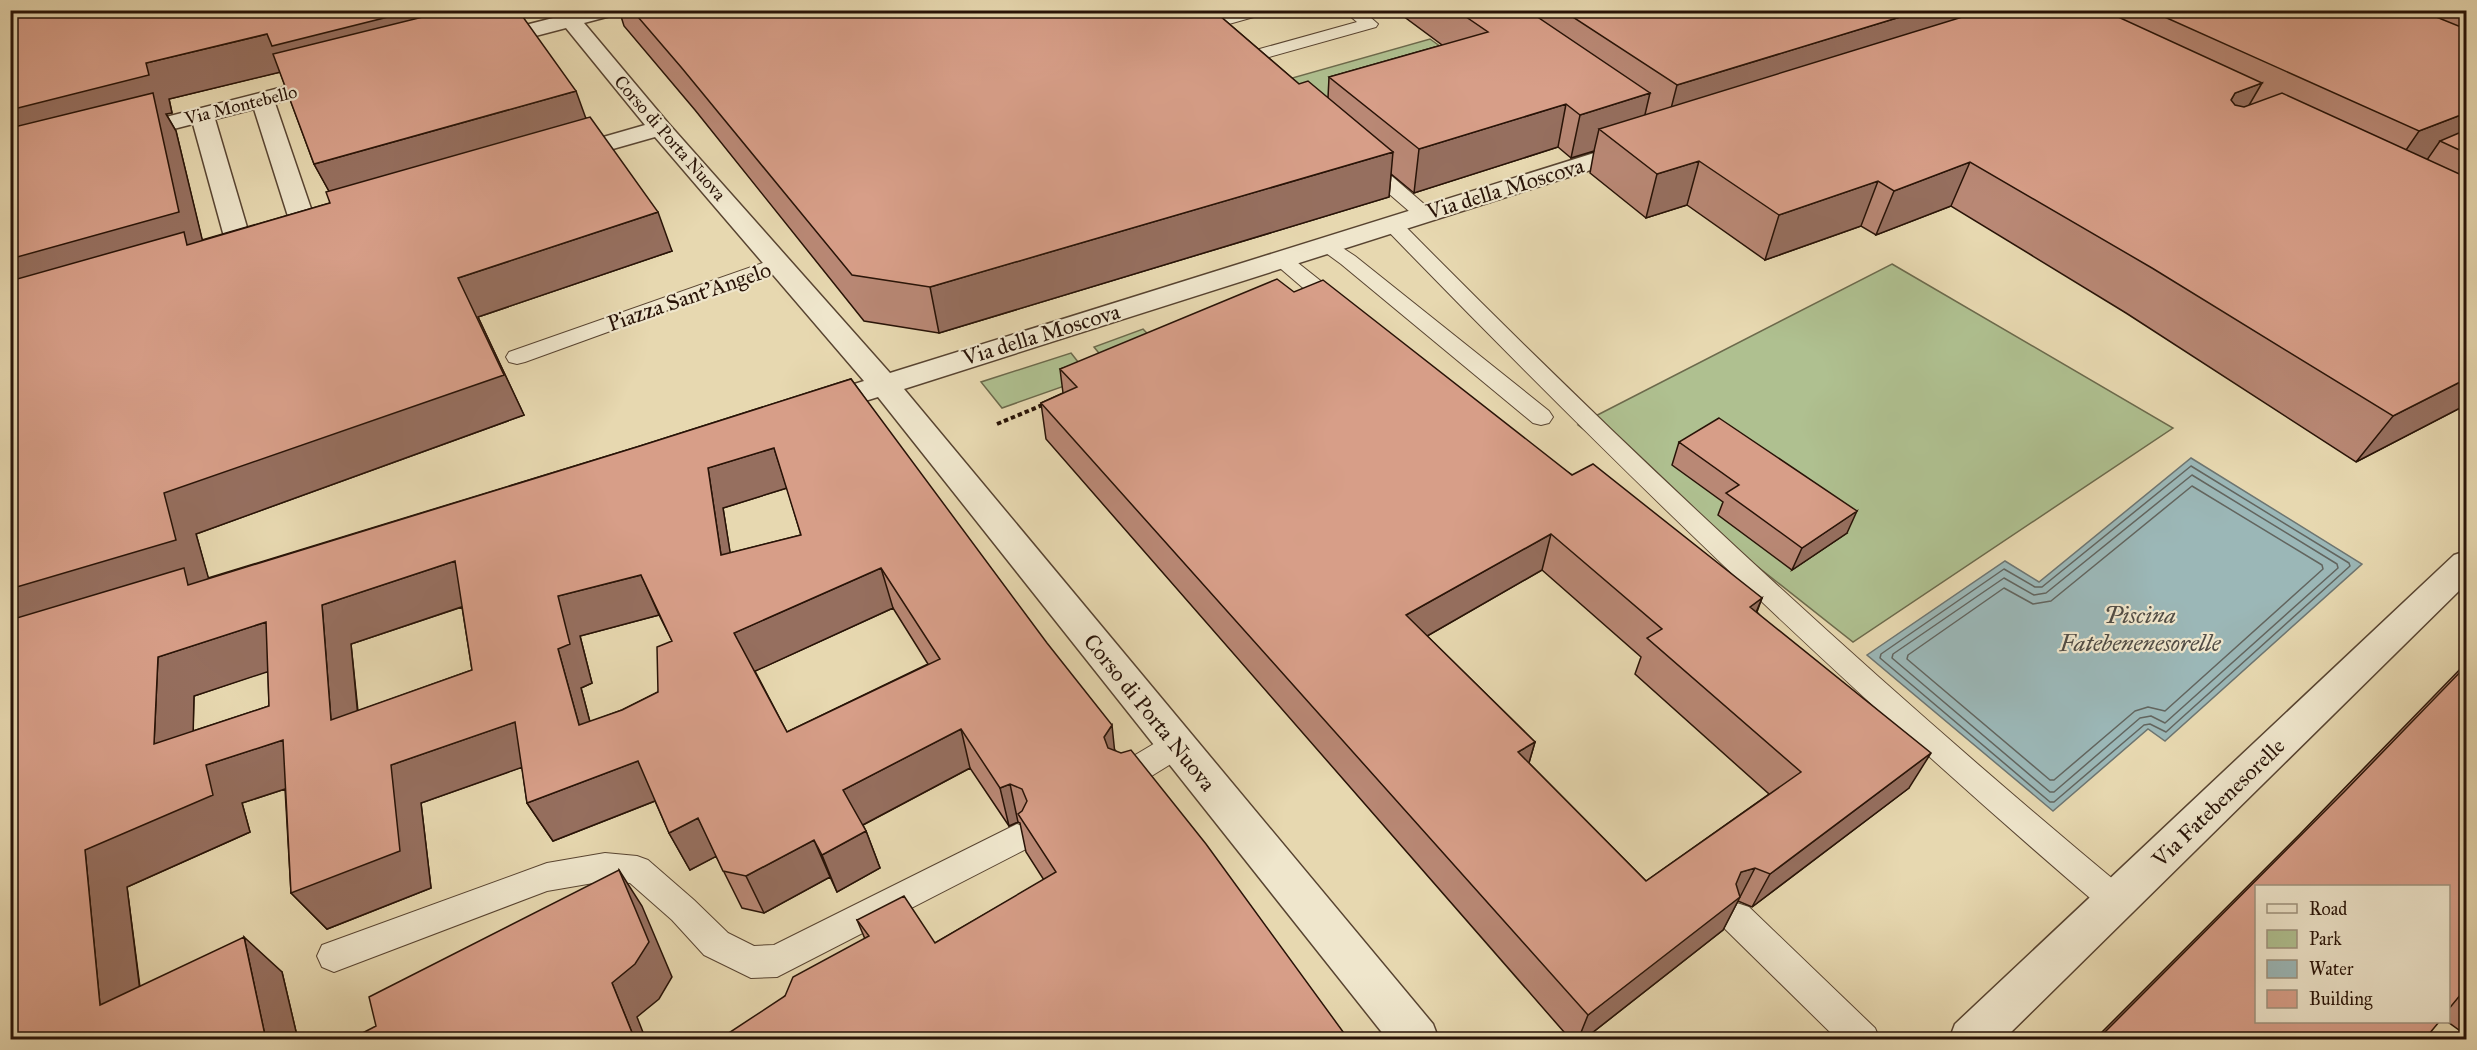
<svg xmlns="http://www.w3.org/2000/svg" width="2477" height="1050" viewBox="0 0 2477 1050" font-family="'IM FELL Great Primer',serif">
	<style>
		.green { fill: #afc090; stroke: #6c6a4c; stroke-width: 1.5 }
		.water { fill: #9bb7b7; stroke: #6d7571; stroke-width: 1.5 }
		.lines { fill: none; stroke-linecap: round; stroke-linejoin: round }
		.shore { stroke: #62655f; stroke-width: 1.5 }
		.lane-casing { stroke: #584431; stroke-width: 2 }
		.street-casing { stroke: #584431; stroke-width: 3 }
		.path { stroke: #281307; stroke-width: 4; stroke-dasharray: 4.5 3; stroke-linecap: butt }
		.lane { fill: #efe6cc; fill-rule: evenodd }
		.street { fill: #efe6cc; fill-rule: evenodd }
		.wall { fill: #b98875; stroke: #281307; stroke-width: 1.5; fill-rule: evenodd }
		.shaded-wall { fill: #966f5f; stroke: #281307; stroke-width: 1.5 }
		.building { fill: #d79e88; stroke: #281307; stroke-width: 1.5; fill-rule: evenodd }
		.labels { text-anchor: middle; stroke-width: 4.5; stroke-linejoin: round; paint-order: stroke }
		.far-street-label { font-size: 18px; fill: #281307; stroke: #efe6cc }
		.street-label { font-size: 22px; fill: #281307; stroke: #efe6cc }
		.water-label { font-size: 24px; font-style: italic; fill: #504c45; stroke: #efe6cc }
	</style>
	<rect width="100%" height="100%" fill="#e7d8b0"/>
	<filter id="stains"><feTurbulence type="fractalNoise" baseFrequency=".00333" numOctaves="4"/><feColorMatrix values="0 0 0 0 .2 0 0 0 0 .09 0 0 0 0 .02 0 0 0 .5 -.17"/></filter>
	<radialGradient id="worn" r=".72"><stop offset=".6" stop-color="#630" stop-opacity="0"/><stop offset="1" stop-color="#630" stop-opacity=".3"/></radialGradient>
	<path class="green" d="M1430,39L1462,62L1321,118L1278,82Z
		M1892,264L2173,428L1853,642L1578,425Z
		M1143,329L1162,349L1111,368L1094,347Z
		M1071,353L1090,377L1002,408L981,382Z"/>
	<path class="water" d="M2191,458L2362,564L2165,741L2148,729L2053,811L1867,655L2005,561L2039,582Z"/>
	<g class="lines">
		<path class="shore" d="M2191,466L2349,563L2350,566L2166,732L2150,724L2144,725L2054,802H2050L1880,658L1881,654L2004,569L2035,587H2042Z
			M2192,475L2337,564L2338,568L2165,723L2151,716L2140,718L2054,792H2050L1892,658L1893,654L2004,578L2034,595L2046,593Z
			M2192,486L2322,565L2323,569L2165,711L2148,707L2135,711L2054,780H2050L1907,659L1908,655L2004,588L2033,604L2051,601Z"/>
		<defs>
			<path id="lane" d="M1242,10H1270L1268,13L1204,31L1196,26L1198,22Z
				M1343,10H1362L1378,24L1376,27L1244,64L1238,63L1235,59L1238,55L1357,22Z
				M1365,157L1372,159L1431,210L1434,214L1431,218H1417L1358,167L1356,163L1358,159Z
				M1392,218L1399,220C1631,455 1872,679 2126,890L2131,900L2126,910L2115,915L2104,910C1852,695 1615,466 1385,228L1382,224L1385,220Z
				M1325,239L1332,241L1355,256L1549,411L1553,417L1549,423L1541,425L1533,423L1341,264L1315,245L1318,241Z
				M1281,253L1288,255L1346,301L1349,306L1346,311L1338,313L1330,311L1274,263L1271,259L1274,255Z
				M780,257L787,259L790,263L787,267L525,362L517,364L509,362L506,357L509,352Z
				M1177,733L1187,736L1192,745L1187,754L1137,785L1126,789L1115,785L1111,776L1115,767L1167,736Z
				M1017,824L1028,828L1033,838L1028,848L777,977L751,978L704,955L672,920L630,883L605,881L547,891L334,972L322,967L317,956L322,945L547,863L605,853L637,856L648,860L694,900L728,933L754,946L774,945Z
				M1737,903L1749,907L1875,1028L1880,1040H1838L1725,929L1721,918L1725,907Z"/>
			<path id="street" d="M552,10H574L575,13L621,10L618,14L584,23L668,123L890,373L1626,143L1635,141L1644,143L1647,148L1644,153L904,389L1433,1024L1439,1040H1388L878,397L817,416L806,413L802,406L806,399L864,381L655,137L567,162L558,160L555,155L558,150L645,125L566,28L490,48L482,46L479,41L482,36L557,17Z
				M330,75L338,77L341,82L338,87L275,103L319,232L315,238L306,240L297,238L293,232L254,109L215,119L254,251L250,257L241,259L232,257L228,251L193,124L127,141L119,139L115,134L119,129Z
				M2466,551V584L2003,1040H1949L1955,1024L2454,555Z"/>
		</defs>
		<use href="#lane" class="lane-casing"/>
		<use href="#street" class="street-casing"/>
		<path class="path" d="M997,424L1045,404"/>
		<use href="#lane" class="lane"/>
		<use href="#street" class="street"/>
	</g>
	<path class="wall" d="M10,10L586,118L672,251L478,317L524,415L196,534L208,578L640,446L851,379L1115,750L1349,1040L785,996L865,939L857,920L935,943L1044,880L1026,852L1020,823L1018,822L1009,826L970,768L863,825L866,831L880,868L837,892L830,877L764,913L742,908L716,856L690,870L669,833L655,801L553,841L527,803L522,767L421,803L431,888L327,929L291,893L285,789L242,803L250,832L127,887L140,987L282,972L298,1040H10ZM280,72L314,164L329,191L330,203L202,240L176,131L166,114L172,113L169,99ZM787,488L801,535L730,553L723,508ZM462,607L472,670L358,711L351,644ZM893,608L928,664L787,732L755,671ZM659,615L672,641L658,692L622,710L590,722L581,688L592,683L580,636ZM268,671L269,706L193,731L194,696Z
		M619,10H1213L1299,84L1328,98L1329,77L1442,45L1395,10H2466V408L2464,406L2356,462L2126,313L1951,206L1876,235L1861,226L1765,260L1687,205L1646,218L1590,173L1594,151L1571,158L1558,147L1414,193L1391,174L1389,197L939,333L864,321L695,110L624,26Z
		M1294,292L1572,475L1762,598L1757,612L1909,788L1752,907L1738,901L1723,930L1583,1040H1571L1046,439L1041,403L1063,393L1060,369ZM1542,570L1641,657L1635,674L1769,794L1646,881L1529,763L1535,742L1427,636Z
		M1679,442L1847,533L1792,570L1718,515L1723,502L1672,465Z
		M2466,663V1035L2448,1022V886L2424,1040H2094L2300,834Z"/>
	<path class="shaded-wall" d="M416,10H509L285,71L169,99L172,113L166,114L176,131L205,251L10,317V110L146,63L267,34Z
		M1923,10H2024L1666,128L1677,85Z
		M2262,83L2237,126L2210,136L2235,93Z
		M576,91L593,138L340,211L314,164Z
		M1650,93L1640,136L1599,129L1594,151L1571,158L1580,115Z
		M1566,104L1558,147L1414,193L1419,149Z
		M2466,113V144L2440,141L2427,160L2389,175L2419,131Z
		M1393,152L1389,197L939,333L930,287Z
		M1699,161L1687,205L1646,218L1657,174Z
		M1970,162L1951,206L1876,235L1894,191Z
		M1878,181L1861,226L1765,260L1779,215Z
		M658,212L672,251L478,317L524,415L196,534L209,580L10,640V589L164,493L458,278Z
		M2466,379V404L2464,406L2356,462L2393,416Z
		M774,448L787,488L723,508L737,595L721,555L708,468Z
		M1857,511L1847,533L1792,570L1802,548Z
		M1551,534L1542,570L1401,651L1406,615Z
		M455,561L479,601L351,644L362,759L331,720L322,605Z
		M881,568L893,608L751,673L734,633Z
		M641,575L659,615L580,636L592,683L581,688L601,764L579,725L558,649V596Z
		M1762,598L1747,634L1750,607Z
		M266,622L297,662L194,696L192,783L154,744L158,657Z
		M515,722L540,761L421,803L431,888L327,929L291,893L391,765Z
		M1112,725L1116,764L1109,775L1104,737Z
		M961,729L970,768L857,828L843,790Z
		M283,740L316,779L242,803L250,832L127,887L146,1039L100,1005L85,850L206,765Z
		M1535,742L1525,776L1518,752Z
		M1931,753L1909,788L1752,907L1770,874Z
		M638,761L660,799L553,841L527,803Z
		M1010,784L1018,822L1009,826L1000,788Z
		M698,818L717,856L690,870L669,833Z
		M866,831L880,868L837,892L822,855Z
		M814,840L830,877L764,913L746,876Z
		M1755,868L1723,930L1583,1040H1578L1588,1015L1724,905L1741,872Z
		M619,870L642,906L672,977L659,999L637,1017L646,1040H635L612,983Z
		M244,937L282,972L298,1040H266Z"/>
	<path class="building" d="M10,10H416L272,46L267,34L146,63L149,75L10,110Z
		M451,10H518L576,91L314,164L273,54Z
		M632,10H1213L1299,84L1308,81L1393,152L930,287L852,275L681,67Z
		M1456,10H1527L1650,93L1580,115L1566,104L1419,149L1329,77L1488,32Z
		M1562,10H1923L1677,85Z
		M1985,10H2103L2262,83L2235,93L2231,100L2235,105L2244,107L2282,93L2466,177V379L2393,416L2152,268L1970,162L1894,191L1878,181L1779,215L1699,161L1657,174L1599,129Z
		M2149,10H2419L2466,29V113L2419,131Z
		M153,93L179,212L10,259V128Z
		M590,117L658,212L458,278L504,375L164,493L176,540L10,589V281L184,232L187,245L330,203L326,192Z
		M2466,130V153L2440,141Z
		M1277,279L1294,292L1323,280L1572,475L1593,464L1762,598L1750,607L1931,753L1770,874L1755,868L1741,872L1736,884L1740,897L1588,1015L1041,403L1077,387L1060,369ZM1551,534L1662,629L1647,638L1801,772L1646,881L1518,752L1535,742L1406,615Z
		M851,379L1047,643L1112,725L1104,737L1108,748L1121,753L1131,750L1206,844L1349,1040H718L785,996L793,977L869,936L857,920L904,896L935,943L1056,872L1018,814L1022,811L1027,801L1022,789L1010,784L1000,788L961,729L843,790L866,831L822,855L814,840L746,876L723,871L698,818L669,833L638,761L527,803L515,722L391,765L400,851L291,893L283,740L206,765L213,795L85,850L100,1005L244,937L266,1040H10V620L184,568L188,585L640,446ZM774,448L801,535L721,555L708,468ZM455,561L472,670L331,720L322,605ZM881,568L940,659L787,732L734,633ZM641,575L672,641L657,647L658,692L622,710L579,725L558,649L570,644L558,596ZM266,622L269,706L154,744L158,657Z
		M1719,418L1857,511L1802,548L1726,493L1739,485L1679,442Z
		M2466,666V988L2448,1010V886H2256V1022H2439L2424,1040H2097L2345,791Z
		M619,870L649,942L635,964L612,983L635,1040H349L376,1026L369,997Z"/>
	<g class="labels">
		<g class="far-street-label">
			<text transform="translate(241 105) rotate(-14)" y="6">Via Montebello</text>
			<text transform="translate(670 138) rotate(49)" y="6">Corso di Porta Nuova</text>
		</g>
		<g class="street-label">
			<text transform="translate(1505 188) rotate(-17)" y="8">Via della Moscova</text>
			<text transform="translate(689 296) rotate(-19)" y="8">Piazza Sant'Angelo</text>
			<text transform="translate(1041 334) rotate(-17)" y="8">Via della Moscova</text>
			<text transform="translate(1150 712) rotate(51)" y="8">Corso di Porta Nuova</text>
			<text transform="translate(2218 802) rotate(-44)" y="8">Via Fatebenesorelle</text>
		</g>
		<g class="water-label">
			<text x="2140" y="623">Piscina<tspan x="2140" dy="28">Fatebenenesorelle</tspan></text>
		</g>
	</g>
	<rect width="2477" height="1050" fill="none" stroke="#e7d8b0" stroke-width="36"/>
	<rect x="12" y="12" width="2453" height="1026" fill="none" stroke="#281307" stroke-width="3"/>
	<rect x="18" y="18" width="2441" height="1014" fill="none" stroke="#281307" stroke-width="1.5"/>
	<rect x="2255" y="885" width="195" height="138" fill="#efe6cc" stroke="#9f927d" stroke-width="1.5"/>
	<rect x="2267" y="904" width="30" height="9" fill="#efe6cc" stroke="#9f927d" stroke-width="1.5"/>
	<text x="2309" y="915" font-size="18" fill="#281307">Road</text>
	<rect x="2267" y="930" width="30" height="18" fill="#afc090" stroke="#9f927d" stroke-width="1.5"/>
	<text x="2309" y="945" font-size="18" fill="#281307">Park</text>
	<rect x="2267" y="960" width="30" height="18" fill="#9bb7b7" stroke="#9f927d" stroke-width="1.5"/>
	<text x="2309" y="975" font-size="18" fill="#281307">Water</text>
	<rect x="2267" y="990" width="30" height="18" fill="#d79e88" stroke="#9f927d" stroke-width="1.5"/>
	<text x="2309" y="1005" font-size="18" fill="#281307">Building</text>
	<rect width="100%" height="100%" filter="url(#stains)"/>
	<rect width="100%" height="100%" fill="url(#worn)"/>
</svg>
